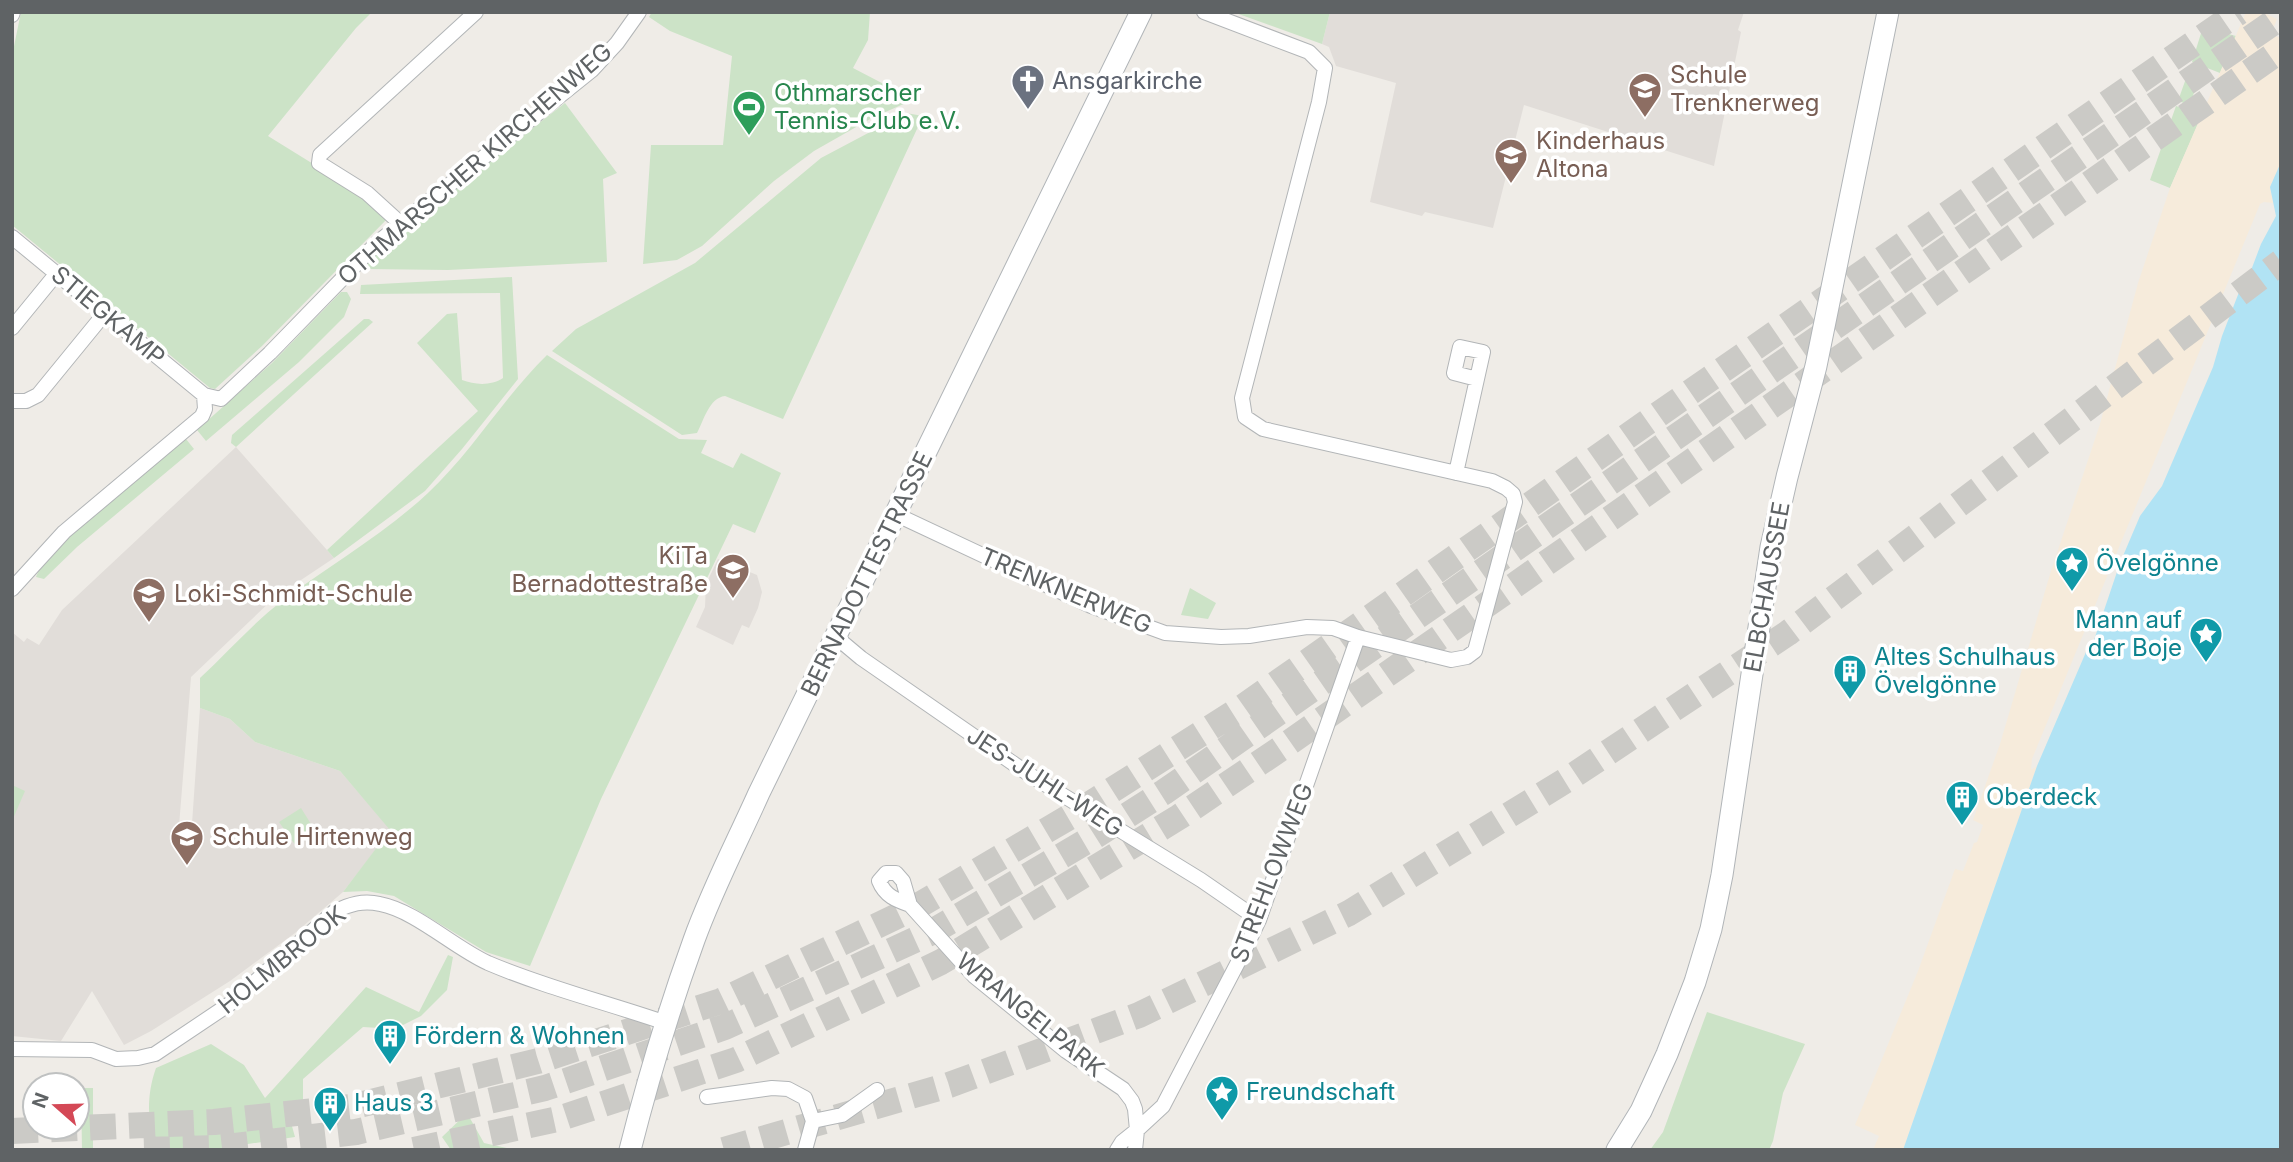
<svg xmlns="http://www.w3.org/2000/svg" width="2293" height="1162" viewBox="0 0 2293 1162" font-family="Inter,sans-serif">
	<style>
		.education { fill: #e1ddd9 }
		.green { fill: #cce3c7 }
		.sand { fill: #f6ebdb }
		.water { fill: #b1e3f4 }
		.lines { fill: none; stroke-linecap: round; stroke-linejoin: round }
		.highway-tunnel { stroke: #cbcac6; stroke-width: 26; stroke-dasharray: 26 13; stroke-linecap: butt }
		.street-casing { stroke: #b2b5b7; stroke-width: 16 }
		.secondary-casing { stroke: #b1b5b8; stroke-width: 23 }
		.street { stroke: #fff; stroke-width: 14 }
		.secondary { stroke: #fff; stroke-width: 21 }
		.labels { text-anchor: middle; stroke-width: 7; stroke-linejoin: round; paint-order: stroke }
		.education-label { font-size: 24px; fill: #785e54; stroke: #fff; text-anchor: start }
		.worship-label { font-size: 24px; fill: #5b616d; stroke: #fff; text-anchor: start }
		.leisure-label { font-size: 24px; fill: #27864d; stroke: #fff; text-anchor: start }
		.street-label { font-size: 24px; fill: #5f6365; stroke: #fff }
		.culture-label { font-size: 24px; fill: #0d838f; stroke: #fff; text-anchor: start }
	</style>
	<rect width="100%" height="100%" fill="#efece7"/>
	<path class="education" d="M1330,12H1744L1738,30L1741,32L1714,166L1524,105L1493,228L1425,212L1422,216L1370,202L1396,83L1336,66L1329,47L1322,44Z
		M236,447L334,558L274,598L191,677L177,851L192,824L200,708L230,719L255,742L340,771L391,830L343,892L295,933L230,981L151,1031L124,1045L92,991L61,1041L12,1036V632L24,642L27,638L39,645L62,610Z
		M718,559L757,575L762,592L758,608L749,628L742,625L733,645L696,627L705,607L706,584Z"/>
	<path class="green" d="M21,12H372L356,28L268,136L365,196L388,218L262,346L215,389L210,388L12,225V56Z
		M652,12H870L868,40L853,68L901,93L908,102L872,118L814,151L774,181L702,246L677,260L643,264L651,145H723L732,56L670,31L649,17Z
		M1233,12H1330L1322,44Z
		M2203,27L2236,36L2220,73L2192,62Z
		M2190,67L2201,71L2190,105L2178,101Z
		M565,103L617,173L603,179L607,262L448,270L368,269V262L411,222Z
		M2176,106L2202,115L2170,188L2150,180Z
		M906,113L923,116L783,419L725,396C709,398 704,420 697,433L682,435L552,351L576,329L695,263L821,158Z
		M512,277L518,379L462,449L425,491L334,558L327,550L478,411L417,343L447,314L457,313L462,380C475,385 491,386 503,378L500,293L360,294L361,285Z
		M341,292H347L351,299L344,317L299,362L206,441L197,430L272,363Z
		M364,319H369L373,322L236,447L231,443L232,435Z
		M547,355L679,439L707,440L701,453L733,468L741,453L781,473L755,533L733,524L601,799L530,966L486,952L394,896L367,891L343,892L390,830L340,771L255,742L230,719L200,708V678C227,653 253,623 282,601C330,565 384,534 428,493C473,451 503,398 547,355Z
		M186,439L194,449L77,547L44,579L36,577C48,545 154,466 186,439Z
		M1190,588L1216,603L1208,619L1181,615Z
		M12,785L25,791L12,821Z
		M301,808L316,832L296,846L279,822Z
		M448,955L453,957L447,990L421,1016L395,1029L363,1027L303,1079V1107L290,1119L295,1137L215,1149H154C148,1121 146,1096 156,1068L211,1044L244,1065L265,1098L366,987L419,1012Z
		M1707,1012L1805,1044L1783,1093L1773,1141L1769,1150H1650L1663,1132Z
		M81,1088H93V1150H82Z
		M467,1113L484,1143L516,1150H451L442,1137Z"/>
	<path class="sand" d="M2246,12H2262L2277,19L2271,34L2281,38V162L2270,187L2273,203L2264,202L2260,204L2032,759L2031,770L2037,766L1903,1150H1873L1879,1136L1855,1125L1918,971L1955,869L1963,871L1974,843L1977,842L1983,825L1973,820L2000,744L2051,571L2100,424L2138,283L2170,188Z"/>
	<path class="water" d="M2281,162V1150H1903L2037,766L2086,652L2094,640L2120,563L2140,516L2162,486L2213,367L2222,336L2241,287L2250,273L2261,244L2276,216L2270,187Z"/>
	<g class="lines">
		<path class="highway-tunnel" d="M12,1131L214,1122L351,1107L538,1061L721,1001L916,907L1076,813L1243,707L1659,414L2239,12
			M144,1150L217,1148L356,1132L545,1088L725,1027L930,933L1087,841L1164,792L2281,17
			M414,1150L558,1119L736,1060L941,962L1179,817L1280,749L2281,50
			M724,1150L949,1085L1139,1015L1349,913L1568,779L1788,633L2281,262"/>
		<defs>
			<path id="street" d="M12,15L13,12
				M400,223L367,193L319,163L320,155L476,12
				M12,237L204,395L221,399L270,353L377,243L592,70L617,43L639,12
				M12,328L57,273
				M12,401H26L38,395L105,313
				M1456,473L1483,352L1460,347L1454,373L1477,379
				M895,514L1091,606L1165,633L1221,637L1249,636L1307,627L1333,628L1358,637L1451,660L1467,657L1475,651L1515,502L1513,494L1506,488L1492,481L1263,429L1245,417L1242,398L1319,102L1325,68L1309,52L1204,12
				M12,589L64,532L202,416L205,409L204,395
				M836,637L861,658L1030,775L1201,880L1259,920
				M910,905C896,900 885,896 879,881L886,873H896L903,881L910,905L974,976L1066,1051L1123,1089L1132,1101L1135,1109L1137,1130L1135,1150
				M12,1049L92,1050L116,1059L138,1058L155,1054L231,1003L334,912C350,904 363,900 380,904C416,911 453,947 488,963C544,987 608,1003 666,1023
				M707,1097L772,1088L788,1089L805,1098L813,1121L805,1150
				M813,1121L842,1115L877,1090
				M1117,1150L1122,1142L1137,1130L1163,1106L1246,947L1259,920L1358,637"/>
			<path id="secondary" d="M630,1150C648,1079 669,1009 694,940C712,890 737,842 759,793L1141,12
				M1617,1150L1641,1111L1667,1054L1695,982L1711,929L1722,875L1771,547L1787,477L1816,366L1888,12"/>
		</defs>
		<use href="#street" class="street-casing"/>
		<use href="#secondary" class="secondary-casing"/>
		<use href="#street" class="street"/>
		<use href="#secondary" class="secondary"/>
	</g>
	<defs>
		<symbol id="church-pin" viewBox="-11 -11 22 30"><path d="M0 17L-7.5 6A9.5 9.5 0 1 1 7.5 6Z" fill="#6b7280" stroke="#fff"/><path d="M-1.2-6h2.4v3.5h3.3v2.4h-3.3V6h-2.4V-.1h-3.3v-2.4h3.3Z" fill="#fff"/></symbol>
		<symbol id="school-pin" viewBox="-11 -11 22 30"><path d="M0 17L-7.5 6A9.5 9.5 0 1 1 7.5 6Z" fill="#8d6e63" stroke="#fff"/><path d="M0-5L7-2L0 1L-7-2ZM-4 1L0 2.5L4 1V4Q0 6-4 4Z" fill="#fff"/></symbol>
		<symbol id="stadium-pin" viewBox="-11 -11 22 30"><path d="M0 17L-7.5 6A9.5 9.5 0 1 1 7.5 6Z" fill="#2e9e5b" stroke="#fff"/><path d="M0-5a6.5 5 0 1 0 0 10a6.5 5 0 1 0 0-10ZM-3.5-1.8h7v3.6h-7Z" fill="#fff"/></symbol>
		<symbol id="sight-pin" viewBox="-11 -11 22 30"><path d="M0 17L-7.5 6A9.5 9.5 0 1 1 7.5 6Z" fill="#0f9aa8" stroke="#fff"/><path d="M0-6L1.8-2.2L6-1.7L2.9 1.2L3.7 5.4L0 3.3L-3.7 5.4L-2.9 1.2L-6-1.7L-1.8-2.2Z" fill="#fff"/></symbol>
		<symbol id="building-pin" viewBox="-11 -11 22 30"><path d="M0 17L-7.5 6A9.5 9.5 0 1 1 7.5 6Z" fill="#0f9aa8" stroke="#fff"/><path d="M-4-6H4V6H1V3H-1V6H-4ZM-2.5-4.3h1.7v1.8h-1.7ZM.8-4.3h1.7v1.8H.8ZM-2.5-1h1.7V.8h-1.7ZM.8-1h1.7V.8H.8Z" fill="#fff"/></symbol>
	</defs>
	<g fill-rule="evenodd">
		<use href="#church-pin" x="1009" y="62" width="38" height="52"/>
		<use href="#school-pin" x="1626" y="70" width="38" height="52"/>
		<use href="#stadium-pin" x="730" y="88" width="38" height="52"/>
		<use href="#school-pin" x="1492" y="136" width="38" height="52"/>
		<use href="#sight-pin" x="2053" y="544" width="38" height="52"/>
		<use href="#school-pin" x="714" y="551" width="38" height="52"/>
		<use href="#school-pin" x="130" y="575" width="38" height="52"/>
		<use href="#sight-pin" x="2187" y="615" width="38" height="52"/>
		<use href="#building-pin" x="1831" y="652" width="38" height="52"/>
		<use href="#building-pin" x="1943" y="778" width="38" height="52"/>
		<use href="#school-pin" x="168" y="818" width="38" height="52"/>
		<use href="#building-pin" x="371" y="1017" width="38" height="52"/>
		<use href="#sight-pin" x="1203" y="1073" width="38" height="52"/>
		<use href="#building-pin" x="311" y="1084" width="38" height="52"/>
	</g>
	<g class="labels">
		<g class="education-label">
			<text x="1670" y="83">Schule<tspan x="1670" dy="28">Trenknerweg</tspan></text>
			<text x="1536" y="149">Kinderhaus<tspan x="1536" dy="28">Altona</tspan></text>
			<text x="708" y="564" text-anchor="end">KiTa<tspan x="708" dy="28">Bernadottestraße</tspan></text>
			<text x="174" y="602">Loki-Schmidt-Schule</text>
			<text x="212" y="845">Schule Hirtenweg</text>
		</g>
		<g class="worship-label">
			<text x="1052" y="89">Ansgarkirche</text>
		</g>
		<g class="leisure-label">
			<text x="774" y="101">Othmarscher<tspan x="774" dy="28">Tennis-Club e.V.</tspan></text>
		</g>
		<g class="street-label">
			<text transform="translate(475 164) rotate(-41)" y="8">OTHMARSCHER KIRCHENWEG</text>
			<text transform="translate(108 316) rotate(40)" y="8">STIEGKAMP</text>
			<text transform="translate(867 574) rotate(-64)" y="8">BERNADOTTESTRASSE</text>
			<text transform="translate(1767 587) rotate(-80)" y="8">ELBCHAUSSEE</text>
			<text transform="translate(1066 591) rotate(23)" y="8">TRENKNERWEG</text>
			<text transform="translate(1045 782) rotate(33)" y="8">JES-JUHL-WEG</text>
			<text transform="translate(1272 873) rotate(-69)" y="8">STREHLOWWEG</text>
			<text transform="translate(282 960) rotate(-39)" y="8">HOLMBROOK</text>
			<text transform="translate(1030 1015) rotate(39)" y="8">WRANGELPARK</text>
		</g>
		<g class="culture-label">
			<text x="2096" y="571">Övelgönne</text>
			<text x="2182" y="628" text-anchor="end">Mann auf<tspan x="2182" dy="28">der Boje</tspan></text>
			<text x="1874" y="665">Altes Schulhaus<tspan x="1874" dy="28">Övelgönne</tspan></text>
			<text x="1986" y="805">Oberdeck</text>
			<text x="414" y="1044">Fördern &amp; Wohnen</text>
			<text x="1246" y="1100">Freundschaft</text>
			<text x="354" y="1111">Haus 3</text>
		</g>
	</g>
	<rect width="2293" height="1162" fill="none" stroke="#5f6365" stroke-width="28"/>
	<g transform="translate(56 1106) rotate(290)"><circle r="33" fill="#ffffff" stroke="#bfc1c1" stroke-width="2"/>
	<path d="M0-5L12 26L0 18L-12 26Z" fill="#d44856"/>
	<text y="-10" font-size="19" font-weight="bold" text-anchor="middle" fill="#5f6365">N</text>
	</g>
</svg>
